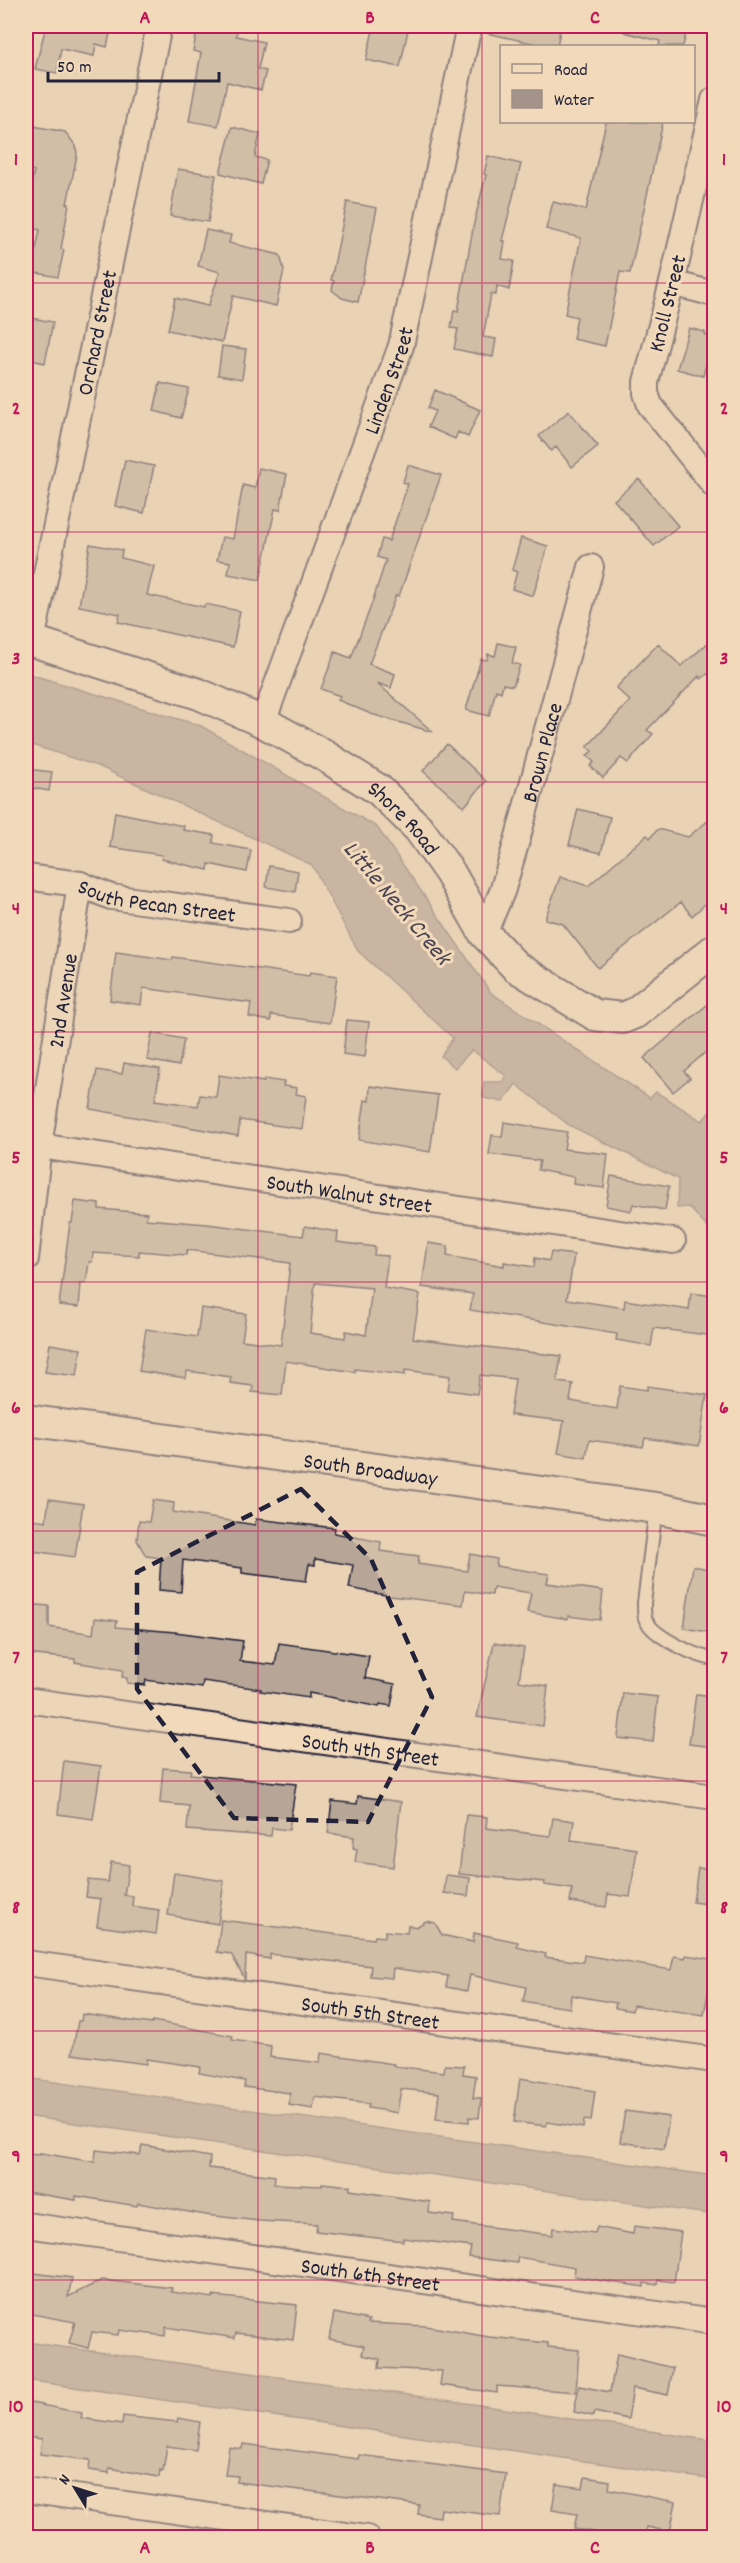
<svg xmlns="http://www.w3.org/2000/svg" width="740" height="2563" viewBox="0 0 740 2563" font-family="Dekko,sans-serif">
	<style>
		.water { fill: #a3938a; stroke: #6f666a; stroke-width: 1.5 }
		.building { fill: #b7a697; stroke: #22223b; stroke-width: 1.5; fill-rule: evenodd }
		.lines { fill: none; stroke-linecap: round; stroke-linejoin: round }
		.service-casing { stroke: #22223b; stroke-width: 16 }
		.minor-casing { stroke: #22223b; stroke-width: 28 }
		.tertiary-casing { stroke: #22223b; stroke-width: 34 }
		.service { stroke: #f2d9ba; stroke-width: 12 }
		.minor { stroke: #f2d9ba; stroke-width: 24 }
		.tertiary { stroke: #f2d9ba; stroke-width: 30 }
		.marked { fill: none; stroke: #22223b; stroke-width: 4.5; stroke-dasharray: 12 8; stroke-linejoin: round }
		.grid { fill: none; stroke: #c2185b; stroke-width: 1.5; stroke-opacity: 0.55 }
		.labels { text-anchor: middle; stroke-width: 6; stroke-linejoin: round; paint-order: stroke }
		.street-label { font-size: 22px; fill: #22223b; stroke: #f2d9ba }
		.water-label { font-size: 24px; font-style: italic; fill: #494453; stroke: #f2d9ba }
		.neatline { fill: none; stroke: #c2185b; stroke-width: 2 }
		.grid-label { font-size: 20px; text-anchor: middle; font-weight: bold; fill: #c2185b }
	</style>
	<rect width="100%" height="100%" fill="#ead2b5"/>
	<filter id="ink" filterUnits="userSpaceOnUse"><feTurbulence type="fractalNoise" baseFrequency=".0167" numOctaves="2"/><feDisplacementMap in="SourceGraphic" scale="12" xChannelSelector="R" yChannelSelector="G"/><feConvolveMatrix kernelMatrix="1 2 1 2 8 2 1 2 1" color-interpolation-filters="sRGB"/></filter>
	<g filter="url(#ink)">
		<path class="water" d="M26,673L201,726L377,827L491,993L650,1098L656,1092L702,1121L714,1107V1235L689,1207L677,1208L678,1179L569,1125L516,1084L503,1102L483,1098L484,1082H502L506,1076L472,1050L455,1068L441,1056L453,1038L358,951L312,865L100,767L26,743Z
			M26,2078L714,2176V2215L26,2116Z
			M26,2342L473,2404L714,2441V2480L26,2380Z"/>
		<path class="building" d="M46,26H101L111,28L107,47L96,44L94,56L61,49L57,73L35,69Z
			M208,26H238L236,36L264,42L258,69L266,71L261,90L227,82L218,126L189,121L201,53L193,51L197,31L207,33Z
			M374,26L408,30L400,67L366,60Z
			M487,26H561L557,46H546L486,33Z
			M624,26H688L683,46H659L660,41L624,32Z
			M606,122H663L630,273L620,272L605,346L573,339L577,317L565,314L581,238L546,229L553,202L586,210Z
			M28,125L65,132L76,146L77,155L67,204H69L61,249L64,250L58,277L31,272L40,230L26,227V211L34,171L26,169V138Z
			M232,127L260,134L255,157L267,160L261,184L220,173Z
			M488,156L521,164L502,241H505L502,259L514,261L509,290L497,286L496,295L491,294L483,337L496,339L493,357L454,349L458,329L451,328L454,310L458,311L474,223L486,175L484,174Z
			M178,169L216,175L208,222L170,216Z
			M347,202L377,208L358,302L342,298L332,290L334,281L331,280Z
			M206,230L231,235L229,243L280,255L284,270L276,306L233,296L222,342L168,330L175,298L208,306L220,272L198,266Z
			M26,317L53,322L45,363L26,359Z
			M689,328L705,332V335L713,337L703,376L677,369Z
			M222,346L246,349L242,379L218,375Z
			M160,383L189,389L181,418L154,411Z
			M435,390L480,410L468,437L458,432L455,439L428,427L435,411L428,408Z
			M569,411L598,446L572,467L556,447L551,451L539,436Z
			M125,460L154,466L144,513L115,506Z
			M408,465L441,475L399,596L396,595L369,664L395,674L391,688L377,683L433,732L371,714L338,700L340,696L321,689L335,652L351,658L371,606L386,560L377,557L382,539L389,541L408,484L403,482Z
			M259,468L287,474L280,510L275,509L260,580L228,574L230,562L217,560L222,537L233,539L243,485L255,488Z
			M639,479L678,526L654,546L614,500Z
			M521,538L548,546L533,596L512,589L517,572L512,570Z
			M90,544L122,550L121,558L154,566L147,595L204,607L205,604L240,611L233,647L118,622L120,614L79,606Z
			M714,638V669L701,679L699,676L647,730L653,734L628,763L621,758L603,778L590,766L594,762L587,756L592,751L587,747L630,701L616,688L658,644L681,666Z
			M498,643L516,647L512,663L520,665L513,686L503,684L501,692L496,690L489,716L466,710L481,659L487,660L488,654L495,656Z
			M447,744L486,781L464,807L423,771Z
			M26,769L52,772L49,791L26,787Z
			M578,809L610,817L601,853L569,845Z
			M115,812L184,826L183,830L214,835L213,843L251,850L247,872L209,864L208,870L161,859L162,855L110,847Z
			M714,816V896L692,916L681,902L598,968L563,924L545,919L560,877L588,886L647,835L650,838L658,829L688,837Z
			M269,866L298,871L295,892L266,887Z
			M116,952L172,960L173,957L309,976L310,972L337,976L330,1023L271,1015V1021L249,1017L251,1003L143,988L141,1005L110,1000Z
			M714,999V1045L684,1071L690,1078L673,1092L644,1058Z
			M347,1020L369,1022L365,1057L343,1054Z
			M152,1033L184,1039L179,1066L147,1060Z
			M124,1063L160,1069L155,1100L198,1106L200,1095L216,1097L219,1075L264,1082V1079L284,1082L283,1086L297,1088L296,1094L306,1096L302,1129L240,1120L238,1136L90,1109L97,1070L122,1074Z
			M370,1086L438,1095L430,1152L359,1140L365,1100L369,1101Z
			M504,1122L567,1132L564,1149L608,1154L604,1188L573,1184L574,1177L538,1170L540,1161L489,1154L492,1135L502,1137Z
			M611,1176L669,1186L665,1210L633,1204L631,1211L606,1206Z
			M75,1201L99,1204V1209L147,1213L146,1219L207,1224L303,1236L305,1226L338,1232L337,1242L375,1247L374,1255L388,1256L384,1288L420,1294L413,1338L561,1356L557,1382L573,1384L570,1401L617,1409L620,1386L647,1390V1386L707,1395L699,1446L645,1438L643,1447L589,1440L586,1458L558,1453L564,1421L510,1415L515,1379L480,1375L477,1394L448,1390L450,1376L405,1370V1375L355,1369V1372L286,1361L282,1395L252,1392L253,1386L230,1383L231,1377L187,1371L186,1378L139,1371L146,1329L197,1337L201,1308L246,1314L242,1340L281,1345L290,1263L187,1250L186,1255L139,1251V1256L93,1253L92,1262H89L86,1283H81L79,1307L59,1305L70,1223H72ZM315,1283L372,1288L366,1335L346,1331L345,1338L310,1333Z
			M428,1243L448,1246L447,1256L504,1266V1262L534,1267L535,1258L549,1261L551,1252L574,1255L567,1299L624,1308L625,1300L689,1310L691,1293L714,1296V1336L654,1328L651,1346L616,1340L617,1334L470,1310L473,1294L422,1287Z
			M50,1344L81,1349L77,1376L45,1372Z
			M49,1499L83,1504L75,1557L26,1550V1518L46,1521Z
			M153,1500L174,1503L173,1512L255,1525L256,1519L335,1528L334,1533L381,1542L380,1551L419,1556L418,1564L467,1571L470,1554L497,1559L496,1566L549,1574L547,1583L603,1591L600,1620L568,1616L567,1619L527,1612L531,1593L493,1587L492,1595L465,1591L463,1605L390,1596L349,1588L353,1565L315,1559V1565L309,1564L306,1581L242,1573V1568L183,1560L181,1592L159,1590L161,1558L146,1556L137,1540L139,1521L149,1522Z
			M693,1566L714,1570V1633L684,1628Z
			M26,1604L49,1606V1627L93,1634L95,1618L117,1621L116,1627L175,1632L243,1641L240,1661L275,1665L279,1643L369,1656L365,1678L395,1684L391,1706L380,1704L379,1707L309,1693V1698L260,1691L261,1689L203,1681L202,1688L146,1680L145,1685L127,1683V1678L122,1677L123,1670L75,1662V1659L26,1654Z
			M494,1643L524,1648L519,1681L548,1686L543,1726L477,1717Z
			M623,1693L658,1697L653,1742L618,1738Z
			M696,1694L714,1696V1747L689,1744Z
			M64,1761L101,1766L93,1819L58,1814Z
			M163,1768L191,1770L190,1774L296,1784L289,1830L272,1828L271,1836L187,1830L189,1806L160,1803Z
			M358,1796L401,1802L393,1867L355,1862L357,1849L353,1848L354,1837L328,1833L332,1801L357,1804Z
			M466,1815L487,1817L486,1828L550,1836L553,1818L574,1821L571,1840L637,1849L630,1897L608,1894L606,1907L570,1902L572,1889L544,1885L545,1882L459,1874Z
			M111,1862L129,1865L124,1895L133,1896L132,1906L159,1910L156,1934L97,1926L101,1899L86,1897L88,1880L108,1882Z
			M698,1868L714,1870V1905L693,1902Z
			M174,1873L224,1881L218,1924L168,1915Z
			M446,1875L470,1878L468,1896L444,1893Z
			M221,1920L374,1939L375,1936L385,1937V1931L407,1933L408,1925L416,1927L426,1921L435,1923L442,1935L473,1942L474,1933L518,1942L517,1947L546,1954L545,1957L583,1962L584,1955L671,1970L674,1956L685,1958L686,1955L711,1959L710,1966H713L704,2015L633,2005L632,2011L615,2008L616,2003L571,1995L570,2008L534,2003L523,2001L526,1987L470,1975L467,1991L446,1987L448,1976L393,1968L392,1978L370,1976L371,1966L270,1954V1959L246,1955L245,1979L231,1954L217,1952Z
			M82,2014L152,2024L153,2021L233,2036L232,2040L271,2046L270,2057L320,2063L321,2053L394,2064L393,2066L444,2072L445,2065L464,2066L463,2074L476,2076L473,2098H481L479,2118L469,2117V2122L436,2119L439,2093L401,2089L397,2113L368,2108L369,2104L315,2097L313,2109L289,2105L290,2093L244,2087L245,2081L199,2073L200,2067L146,2059V2064L72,2054L78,2021H81Z
			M520,2078L595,2091L591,2121L584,2120L583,2128L547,2122L546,2126L514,2122Z
			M625,2111L669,2117L664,2149L620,2142Z
			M142,2145L210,2157L209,2168L275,2176L274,2184L322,2186V2183L350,2186V2190L430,2202L429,2213L454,2216L453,2222L552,2235L553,2228L595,2233L597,2227L633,2234L634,2226L681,2232L674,2282L658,2280L657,2285L644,2283V2287L603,2281L574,2276L575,2267L518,2257L517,2263L469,2257L471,2247L403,2238V2241L316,2231L317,2224L259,2221L206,2215L138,2203L137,2206L76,2196V2200L26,2192V2154L40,2155V2153L95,2162L96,2150L140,2155Z
			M26,2272L72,2278L68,2297L102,2280L172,2288L171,2292L213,2298V2296L297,2305L293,2340L236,2333L235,2338L166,2327L165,2336L119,2330L118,2335L92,2332L88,2348L69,2343L75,2322L26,2313Z
			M334,2313L369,2320L368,2323L426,2326L489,2337L548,2343V2347L579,2350L576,2392L497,2386V2393L440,2385L442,2371L379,2368L380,2359L362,2355L364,2346L329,2339Z
			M617,2354L673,2368L668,2395L633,2388L628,2419L594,2412L593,2416L574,2412L579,2386L610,2392Z
			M26,2402L82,2413L81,2418L122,2424L123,2416L177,2422L178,2418L200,2422L196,2450L167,2446L163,2471L160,2470L159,2477L109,2468V2473L89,2470L90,2460L40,2454L42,2439L26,2437Z
			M243,2444L358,2459L359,2455L506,2474L500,2516L441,2509L440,2517L418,2514L419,2505L237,2482L238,2476L225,2475L229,2447L242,2449Z
			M585,2477L610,2481L609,2489L676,2502L670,2532L647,2527L645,2537L628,2533V2537L574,2529L577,2514L552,2510L556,2484L583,2488Z"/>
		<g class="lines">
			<defs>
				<path id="service" d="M656,1508L644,1603C644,1607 644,1614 645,1618C651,1636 697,1657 714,1659"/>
				<g id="minor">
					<path d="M714,100L672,283L646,382V393L650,405L714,485"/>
					<path d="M672,283L714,294"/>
					<path id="s1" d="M32,641L159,26"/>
					<path id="s2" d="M263,722L401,346L469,26"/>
					<path id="s3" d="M26,877L80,884L111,897L289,921"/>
					<path id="s4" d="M484,933L502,892L516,844L591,567"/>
					<path id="s5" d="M26,1144L673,1241"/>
					<path id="s6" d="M26,1259L39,1146L80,884"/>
					<path id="s7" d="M26,1700L714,1797"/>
					<path id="s8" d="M26,1963L714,2060"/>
					<path id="s9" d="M26,2225L714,2322"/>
					<path d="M26,2490L367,2538"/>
				</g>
				<g id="tertiary">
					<path id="s10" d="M26,639L199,694L263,722L325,756L379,790L419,829L450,873L484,933L516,967L595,1015L623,1018L635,1013L714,950"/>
					<path id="s11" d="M26,1420L656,1508L714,1520"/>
				</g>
			</defs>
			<use href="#service" class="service-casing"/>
			<use href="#minor" class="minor-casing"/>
			<use href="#tertiary" class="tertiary-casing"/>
			<use href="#service" class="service"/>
			<use href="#minor" class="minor"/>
			<use href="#tertiary" class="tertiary"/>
		</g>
	</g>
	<path d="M0 0H740V2563H0ZM301,1489L371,1559L432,1697L368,1822L234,1818L137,1689V1572Z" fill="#ead2b5" fill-opacity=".55" fill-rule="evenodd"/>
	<path class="marked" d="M301,1489L371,1559L432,1697L368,1822L234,1818L137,1689V1572Z"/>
	<path class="grid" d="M258,26V2538M482,26V2538M26,283H714M26,532H714M26,782H714M26,1032H714M26,1282H714M26,1531H714M26,1781H714M26,2031H714M26,2280H714"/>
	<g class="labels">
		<g class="street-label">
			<text transform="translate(666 303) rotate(-76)" y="8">Knoll Street</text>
			<text dy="8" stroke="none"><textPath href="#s1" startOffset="315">Orchard Street</textPath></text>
			<text dy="8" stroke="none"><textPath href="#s2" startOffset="364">Linden Street</textPath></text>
			<text dy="8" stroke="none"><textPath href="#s4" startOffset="190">Brown Place</textPath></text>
			<text dy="8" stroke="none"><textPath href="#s10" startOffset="423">Shore Road</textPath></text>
			<text dy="8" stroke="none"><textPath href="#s3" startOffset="134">South Pecan Street</textPath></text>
			<text dy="8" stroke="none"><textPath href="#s6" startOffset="261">2nd Avenue</textPath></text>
			<text dy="8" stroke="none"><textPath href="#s5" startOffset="327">South Walnut Street</textPath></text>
			<text dy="8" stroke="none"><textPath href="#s11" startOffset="348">South Broadway</textPath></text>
			<text dy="8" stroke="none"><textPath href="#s7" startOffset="348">South 4th Street</textPath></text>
			<text dy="8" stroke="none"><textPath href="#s8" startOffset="348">South 5th Street</textPath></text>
			<text dy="8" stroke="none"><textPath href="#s9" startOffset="348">South 6th Street</textPath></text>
		</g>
		<g class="water-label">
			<text transform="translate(398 902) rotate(50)" y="8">Little Neck Creek</text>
		</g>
	</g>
	<rect width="740" height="2563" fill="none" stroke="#f2d9ba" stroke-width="66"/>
	<rect x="500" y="45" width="195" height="78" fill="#f2d9ba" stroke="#9f9087" stroke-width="1.5"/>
	<rect x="512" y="64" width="30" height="9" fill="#f2d9ba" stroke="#9f9087" stroke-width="1.5"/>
	<text x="554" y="75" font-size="18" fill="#22223b">Road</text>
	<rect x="512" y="90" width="30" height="18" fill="#a3938a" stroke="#9f9087" stroke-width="1.5"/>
	<text x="554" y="105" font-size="18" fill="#22223b">Water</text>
	<g transform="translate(75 2488) rotate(308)" stroke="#f2d9ba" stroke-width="4.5" paint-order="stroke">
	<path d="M0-4.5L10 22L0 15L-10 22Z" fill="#22223b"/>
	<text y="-9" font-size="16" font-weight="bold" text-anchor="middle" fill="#22223b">N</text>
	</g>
	<path d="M48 72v9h171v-9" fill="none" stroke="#22223b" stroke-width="3"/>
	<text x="57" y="72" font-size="18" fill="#22223b" stroke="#f2d9ba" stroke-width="4.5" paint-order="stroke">50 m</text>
	<rect x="33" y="33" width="674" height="2497" class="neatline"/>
	<g class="grid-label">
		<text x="145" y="23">A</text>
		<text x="370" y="23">B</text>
		<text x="595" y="23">C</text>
		<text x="16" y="165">1</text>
		<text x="724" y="165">1</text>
		<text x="16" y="414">2</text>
		<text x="724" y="414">2</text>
		<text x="16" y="664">3</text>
		<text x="724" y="664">3</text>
		<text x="16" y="914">4</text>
		<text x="724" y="914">4</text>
		<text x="16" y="1163">5</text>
		<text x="724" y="1163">5</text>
		<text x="16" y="1413">6</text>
		<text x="724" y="1413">6</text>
		<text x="16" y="1663">7</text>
		<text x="724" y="1663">7</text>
		<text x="16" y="1913">8</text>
		<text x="724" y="1913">8</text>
		<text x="16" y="2162">9</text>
		<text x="724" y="2162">9</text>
		<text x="16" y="2412">10</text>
		<text x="724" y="2412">10</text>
		<text x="145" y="2553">A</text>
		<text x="370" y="2553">B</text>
		<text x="595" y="2553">C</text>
	</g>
</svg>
